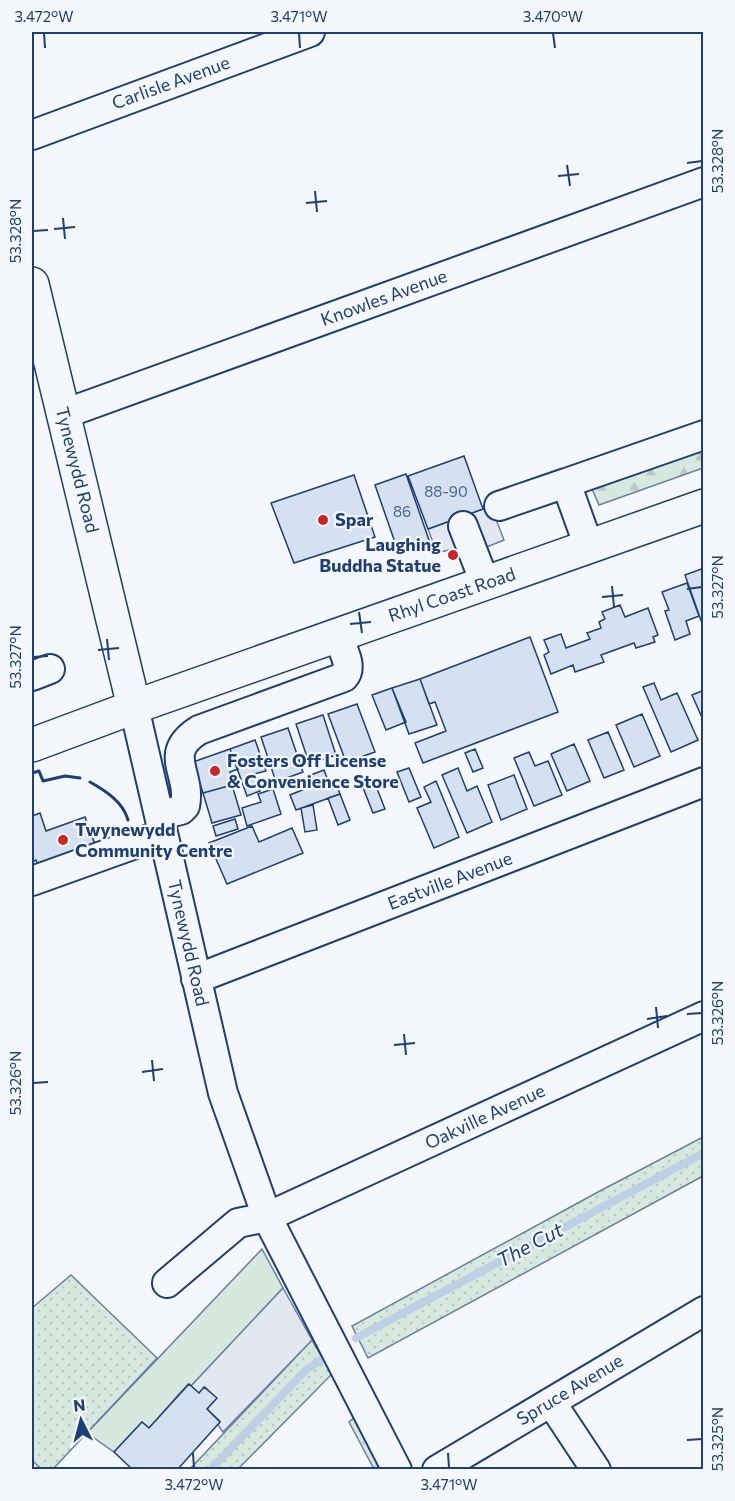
<svg xmlns="http://www.w3.org/2000/svg" width="735" height="1501" viewBox="0 0 735 1501" font-family="Commissioner,sans-serif">
	<style>
		.grass { fill: url(#grass-dots); stroke: #687fa3; stroke-width: 1.5 }
		.forest { fill: url(#forest-firs); stroke: #687fa3; stroke-width: 1.5 }
		.green { fill: #d7e8df; stroke: #687fa3; stroke-width: 1.5 }
		.parking { fill: #e3e8f0; stroke: #687fa3; stroke-width: 1.5 }
		.lines { fill: none; stroke-linecap: round; stroke-linejoin: round }
		.stream { stroke: #bed0e5; stroke-width: 8 }
		.building { fill: #d5e0f0; stroke: #1d3f73; stroke-width: 1.5 }
		.minor-casing { stroke: #1d3f73; stroke-width: 32 }
		.major-casing { stroke: #1d3f73; stroke-width: 36 }
		.minor { stroke: #f4f7fb; stroke-width: 28 }
		.major { stroke: #f4f7fb; stroke-width: 33 }
		.wall { stroke: #1d3f73; stroke-width: 3 }
		.ticks { fill: none; stroke: #1d3f73; stroke-width: 2 }
		.poi-dot { fill: #c62828; stroke: #f4f7fb; stroke-width: 2 }
		.labels { text-anchor: middle; stroke-width: 4.5; stroke-linejoin: round; paint-order: stroke }
		.number-label { font-size: 15px; fill: #4b6792 }
		.street-label { font-size: 18px; fill: #1d3f73; stroke: #f4f7fb }
		.poi-label { font-size: 18px; font-weight: bold; fill: #1d3f73; stroke: #f4f7fb; text-anchor: start }
		.water-label { font-size: 20px; font-style: italic; fill: #1d3f73; stroke: #f4f7fb }
		.neatline { fill: none; stroke: #1d3f73; stroke-width: 2 }
		.ticks-label { font-size: 15px; text-anchor: middle; fill: #1d3f73 }
	</style>
	<defs>
		<pattern id="grass-dots" width="8" height="8" patternUnits="userSpaceOnUse" patternTransform="scale(1.5)"><rect width="8" height="8" fill="#d7e8df"/><path d="M2 2h.1M6 6h.1" fill="none" stroke="#b8c8c3" stroke-width="1.8" stroke-linecap="round"/></pattern>
		<pattern id="forest-firs" width="22" height="20" patternUnits="userSpaceOnUse" patternTransform="scale(1.5)"><rect width="22" height="20" fill="#d7e8df"/><path d="M5 1l3.5 6h-7zM16 11l3.5 6h-7z" fill="#b8c8c3"/></pattern>
	</defs>
	<rect width="100%" height="100%" fill="#f4f7fb"/>
	<path class="grass" d="M703,1137V1176L368,1358L352,1326L598,1192Z
		M71,1275L157,1358L53,1469H41L32,1460V1308Z
		M312,1340L332,1374L238,1469L189,1470Z
		M354,1418L384,1469H374L349,1422Z"/>
	<path class="forest" d="M703,443V468L599,505L590,484Z"/>
	<path class="green" d="M262,1249L283,1288L191,1386L188,1384L149,1428L142,1422L114,1452L87,1433Z"/>
	<path class="parking" d="M491,506L504,540L462,557L456,548L437,553L428,529Z
		M283,1288L312,1340L223,1432L218,1425L220,1421L207,1409L216,1398L205,1387L199,1393L191,1386Z"/>
	<g class="lines">
		<path class="stream" d="M356,1338L704,1153
			M210,1470L307,1369L323,1359"/>
	</g>
	<path class="building" d="M464,456L483,509L428,529L408,476Z
		M406,474L429,540L398,551L375,485Z
		M354,475L375,537L294,563L271,503Z
		M448 554a5 5 0 1 1 10 0a5 5 0 1 1-10 0Z
		M704,568V629L685,575Z
		M687,583L699,616L686,621L690,634L675,640L665,611L669,610L662,592Z
		M620,605L625,617L648,608L658,635L653,637L655,642L636,648L634,643L601,655L604,662L575,672L573,665L551,674L544,655L549,652L544,640L561,634L566,648L590,639L587,633L601,628L599,622L605,619L602,612Z
		M530,637L558,712L423,763L415,743L446,731L435,702L429,704L420,679Z
		M420,679L437,725L409,734L392,688Z
		M654,683L661,700L677,693L698,740L671,752L643,687Z
		M392,688L406,722L386,730L372,695Z
		M704,690V722L692,695Z
		M357,704L375,752L346,762L328,714Z
		M642,714L660,756L634,767L616,725Z
		M323,715L336,755L321,760L318,753L307,757L296,724Z
		M288,728L303,772L276,782L261,737Z
		M608,732L624,770L604,778L588,740Z
		M255,740L266,771L254,774L260,791L247,796L230,749Z
		M574,744L590,781L567,791L551,754Z
		M230,749L238,769L230,772L232,785L203,793L193,762Z
		M475,749L483,768L473,772L465,753Z
		M529,752L535,766L548,761L562,795L534,806L514,758Z
		M409,768L421,797L409,802L397,772Z
		M458,768L467,791L477,786L492,822L467,833L442,775Z
		M324,770L329,783L335,781L340,794L296,810L290,795L312,786L308,776Z
		M514,775L527,809L501,820L488,785Z
		M374,781L385,809L373,813L362,785Z
		M436,781L459,837L434,848L417,808L431,802L424,787Z
		M232,785L241,815L212,823L203,793Z
		M273,789L281,814L247,826L242,808L261,802L258,794Z
		M340,794L350,820L338,825L328,798Z
		M313,805L317,830L305,832L301,808Z
		M40,813L46,831L85,817L97,850L40,870L36,860L32,862V816Z
		M235,819L238,829L216,836L213,826Z
		M252,826L259,842L292,828L303,853L227,884L209,843Z
		M189,1384L199,1393L204,1387L217,1398L207,1409L220,1422L177,1470H133L114,1452L142,1422L149,1428Z"/>
	<g class="lines">
		<defs>
			<path id="minor" d="M32,135L310,32
				M64,414L704,182
				M499,506L566,483
				M463,526L485,583
				M589,547L566,483L704,435
				M32,676L50,669
				M134,707L223,1093L267,1217L397,1470
				M159,815L181,810L185,806C192,773 161,754 199,730L344,677C354,666 341,647 337,635
				M32,881L163,834
				M196,979L704,782
				M167,1283L238,1223L267,1217L704,1016
				M551,1402L596,1470
				M437,1470L704,1311"/>
			<path id="major" d="M32,284L134,707
				M32,745L134,707L704,506"/>
		</defs>
		<use href="#minor" class="minor-casing"/>
		<use href="#major" class="major-casing"/>
		<use href="#minor" class="minor"/>
		<use href="#major" class="major"/>
		<path class="wall" d="M32,773L39,771L43,781L65,776L80,778
			M90,782C106,791 123,802 128,820"/>
	</g>
	<path class="ticks" d="M44,33L45,48M299,33L300,48M553,33L555,48M687,163L702,161M567,165L570,186M558,176L579,174M315,191L317,212M306,203L327,201M63,218L65,239M54,229L75,227M33,231L48,230M612,586L614,607M687,589L702,587M602,597L623,595M359,612L362,633M350,624L371,622M107,639L109,660M98,650L119,648M33,657L48,656M656,1007L658,1028M687,1014L702,1013M647,1019L667,1016M404,1034L406,1055M394,1045L415,1043M152,1060L154,1081M142,1072L163,1069M33,1083L48,1082M687,1440L702,1439M193,1453L194,1468M448,1453L449,1468"/>
	<g class="poi-dot">
		<circle cx="323" cy="520" r="6"/>
		<circle cx="453" cy="555" r="6"/>
		<circle cx="215" cy="771" r="6"/>
		<circle cx="63" cy="840" r="6"/>
	</g>
	<g class="labels">
		<g class="number-label">
			<text x="446" y="497">88-90</text>
			<text x="402" y="517">86</text>
		</g>
		<g class="street-label">
			<text transform="translate(171 83) rotate(-20)" y="6">Carlisle Avenue</text>
			<text transform="translate(384 298) rotate(-20)" y="6">Knowles Avenue</text>
			<text transform="translate(77 470) rotate(76)" y="6">Tynewydd Road</text>
			<text transform="translate(452 595) rotate(-19)" y="6">Rhyl Coast Road</text>
			<text transform="translate(450 881) rotate(-21)" y="6">Eastville Avenue</text>
			<text transform="translate(188 943) rotate(77)" y="6">Tynewydd Road</text>
			<text transform="translate(485 1117) rotate(-25)" y="6">Oakville Avenue</text>
			<text transform="translate(570 1390) rotate(-31)" y="6">Spruce Avenue</text>
		</g>
		<g class="poi-label">
			<text x="335" y="526">Spar</text>
			<text x="441" y="551" text-anchor="end">Laughing<tspan x="441" dy="21">Buddha Statue</tspan></text>
			<text x="227" y="767">Fosters Off License<tspan x="227" dy="21">&amp; Convenience Store</tspan></text>
			<text x="75" y="836">Twynewydd<tspan x="75" dy="21">Community Centre</tspan></text>
		</g>
		<g class="water-label">
			<text transform="translate(530 1245) rotate(-28)" y="7">The Cut</text>
		</g>
	</g>
	<rect width="735" height="1501" fill="none" stroke="#f4f7fb" stroke-width="66"/>
	<g transform="translate(81 1420) rotate(354)" stroke="#f4f7fb" stroke-width="4.5" paint-order="stroke">
	<path d="M0-4.5L10 22L0 15L-10 22Z" fill="#1d3f73"/>
	<text y="-9" font-size="16" font-weight="bold" text-anchor="middle" fill="#1d3f73">N</text>
	</g>
	<rect x="33" y="33" width="669" height="1435" class="neatline"/>
	<g class="ticks-label">
		<text x="44" y="22">3.472°W</text>
		<text x="299" y="22">3.471°W</text>
		<text x="553" y="22">3.470°W</text>
		<text transform="translate(718 161) rotate(-90)" y="5">53.328°N</text>
		<text transform="translate(16 231) rotate(-90)" y="5">53.328°N</text>
		<text transform="translate(718 587) rotate(-90)" y="5">53.327°N</text>
		<text transform="translate(16 657) rotate(-90)" y="5">53.327°N</text>
		<text transform="translate(718 1013) rotate(-90)" y="5">53.326°N</text>
		<text transform="translate(16 1083) rotate(-90)" y="5">53.326°N</text>
		<text transform="translate(718 1439) rotate(-90)" y="5">53.325°N</text>
		<text x="194" y="1490">3.472°W</text>
		<text x="449" y="1490">3.471°W</text>
	</g>
</svg>
